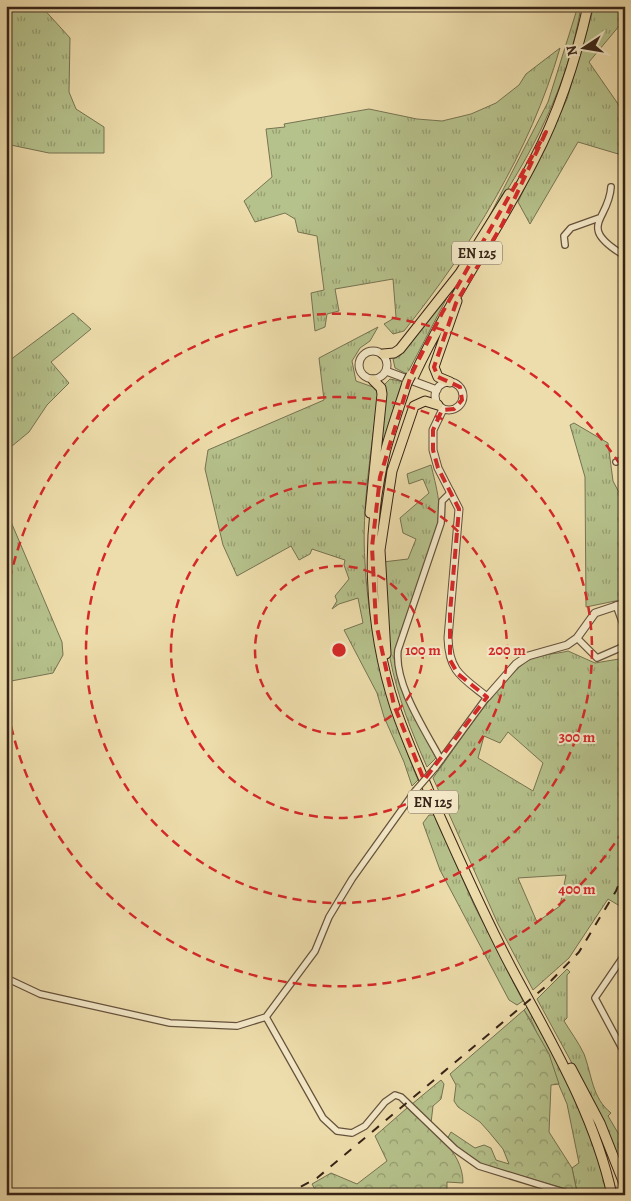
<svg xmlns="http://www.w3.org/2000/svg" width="631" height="1201" viewBox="0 0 631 1201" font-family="Alegreya,serif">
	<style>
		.grass { fill: url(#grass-tufts); stroke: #767352; fill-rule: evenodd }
		.forest { fill: url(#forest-crowns); stroke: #767352 }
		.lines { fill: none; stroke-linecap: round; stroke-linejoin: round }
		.minor-tunnel { stroke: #c9b88e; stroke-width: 5.5; stroke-dasharray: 5.5 3; stroke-linecap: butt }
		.minor-casing { stroke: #65523c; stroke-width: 8 }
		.tertiary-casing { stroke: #65523c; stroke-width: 9 }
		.primary-casing { stroke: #372417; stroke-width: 11 }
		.minor { stroke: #f4e9c9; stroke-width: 5.5 }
		.tertiary { stroke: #f4e9c9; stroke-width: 7 }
		.primary { stroke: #eeddac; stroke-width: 9 }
		.rail { stroke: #372417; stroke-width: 2; stroke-dasharray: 9 9; stroke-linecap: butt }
		.minor-bridge-casing { stroke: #65523c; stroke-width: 8; stroke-linecap: butt }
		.primary-bridge-casing { stroke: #372417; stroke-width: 11; stroke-linecap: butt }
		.minor-bridge { stroke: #f4e9c9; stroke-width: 5.5 }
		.primary-bridge { stroke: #eeddac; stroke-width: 9 }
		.marked { fill: none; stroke: #d62828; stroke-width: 4; stroke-dasharray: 10 6; stroke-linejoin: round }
		.ring { fill: none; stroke: #d62828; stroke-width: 2.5; stroke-dasharray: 9 6 }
		.labels { text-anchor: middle; stroke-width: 4; stroke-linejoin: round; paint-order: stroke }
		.shield { fill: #f4e9c9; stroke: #705f4c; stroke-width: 1 }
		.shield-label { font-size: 14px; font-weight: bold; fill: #372417 }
		.centre { fill: #d62828; stroke: #f4e9c9; stroke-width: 2.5 }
		.ring-label { font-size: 15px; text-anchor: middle; font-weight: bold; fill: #d62828; stroke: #f4e9c9; stroke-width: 4; stroke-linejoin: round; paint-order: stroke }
	</style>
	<defs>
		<pattern id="grass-tufts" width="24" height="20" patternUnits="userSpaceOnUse" patternTransform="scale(1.25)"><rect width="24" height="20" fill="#b6c28c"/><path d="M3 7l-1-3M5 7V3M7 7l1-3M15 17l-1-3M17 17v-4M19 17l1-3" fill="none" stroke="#959d71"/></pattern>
		<pattern id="forest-crowns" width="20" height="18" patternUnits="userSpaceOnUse" patternTransform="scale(1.25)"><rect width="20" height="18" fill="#b6c28c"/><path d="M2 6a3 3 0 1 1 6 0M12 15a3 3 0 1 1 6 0" fill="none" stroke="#959d71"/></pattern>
	</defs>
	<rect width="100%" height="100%" fill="#eeddac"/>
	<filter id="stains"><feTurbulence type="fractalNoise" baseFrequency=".004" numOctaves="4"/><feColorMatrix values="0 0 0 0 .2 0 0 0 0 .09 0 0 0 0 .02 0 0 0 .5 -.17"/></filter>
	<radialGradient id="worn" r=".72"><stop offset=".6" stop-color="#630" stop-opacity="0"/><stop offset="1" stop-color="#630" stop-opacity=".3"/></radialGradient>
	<path class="grass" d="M6,6H41L70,38L69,92L76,109L104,127V153H49L6,144Z
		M578,6H581C569,85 531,156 487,221L548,102Z
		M594,6H625V19L589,62L625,114V156L578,142L530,224L518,202L567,99Z
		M560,48C530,152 471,247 404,331L393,334L384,324L396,317L393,279L335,289L339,311L327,314L325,327L315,331L311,293L324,290L317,236L298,232L295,219L285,213L255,222L244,201L272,177L266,129L285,127L284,124L369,109L417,119L442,121L471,114L496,103L519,85L526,74Z
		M451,290L407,374L395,368L393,359L401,355Z
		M73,313L91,329L51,362L69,383L47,405L29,432L6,451V363Z
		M378,327L370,341L360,348L352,361L356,381L373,387L378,393C372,449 361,507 365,563C369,639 389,710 418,780L412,786L404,762L384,717L377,693L344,630L363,623L358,598L339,604L332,609L337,601L335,596L349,579L344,565L345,560L312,549L310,554L299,560L291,546L237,576L223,545L205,469L208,450L324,400L319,358Z
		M390,379L404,382L392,413L379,459L384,385Z
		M574,423L608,443L613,481L625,504V599L586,607L585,477L570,425Z
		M431,465C436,486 442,505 438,527L396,647C391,679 421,729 436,758L427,767C412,733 397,696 390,658C384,626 384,594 383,562L408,559L416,539L403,533L400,518L429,493L423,479L409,484L407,474Z
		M6,510L62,642L63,655L53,673L6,682Z
		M568,651L595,663L625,658V909L608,899L569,958L533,990L498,924L433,778C453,751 504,672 531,659C541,654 557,654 568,651ZM508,732L543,763L533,791L478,758L484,736L500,743ZM566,875L560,906L537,922L518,878Z
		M429,815H434L474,905L523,1001L517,1005L509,1000L440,870L423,823Z
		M567,969L570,972L567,975V1018L564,1021C570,1031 579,1043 584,1054C592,1075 592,1098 611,1113L608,1116L621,1138L618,1146L625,1162V1177L598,1111L537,999Z
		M527,1007L568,1083L597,1153L608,1195H581L577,1192L572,1168L579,1163L567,1104L532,1022L524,1010Z"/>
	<path class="forest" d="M524,1010L549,1054L559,1084L551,1085L549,1132L572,1168L577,1192L481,1164L447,1139L451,1132L475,1148L484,1145L491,1148L496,1160L509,1164L503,1149L489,1132L480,1122L458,1107L454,1101L456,1085L450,1074Z
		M441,1080L444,1084L441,1099L433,1106L431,1123L412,1104Z
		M407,1108C429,1129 463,1149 463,1183L447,1182V1195H318L312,1184L331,1173L357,1184L387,1161L375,1136Z"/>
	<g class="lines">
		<path class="minor-tunnel" d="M606,1195L625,1183"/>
		<defs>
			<path id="minor" d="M611,187C609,221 575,226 625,256
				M565,245L564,236L571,228L599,218
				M616,462L625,459
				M616,605L625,630
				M577,638L597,658L620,648L625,643
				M441,760C425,730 394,684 398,650L441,523L442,501L451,492
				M435,768L487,697
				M625,954L595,998L625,1054
				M6,978L40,994L170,1023L237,1026L266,1017L315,951L329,917L352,879L415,791
				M266,1017L323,1118L337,1131L352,1133L365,1126L385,1102L395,1095L401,1097L455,1149L479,1166L573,1195"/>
			<path id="tertiary" d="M359 365a14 14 0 1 1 28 0a14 14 0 1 1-28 0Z
				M386,371L437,390
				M435 396a14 14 0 1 1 28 0a14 14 0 1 1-28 0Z
				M443,409L433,430V450L438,468L459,509L448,638C449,672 462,677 487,697L516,664L528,656L567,645L577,638L595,613L625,603"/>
			<path id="primary" d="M383,354L394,353L400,349L460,273L509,194
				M414,376C449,301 496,234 534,160C559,112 576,59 588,6
				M450,382L438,377L434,367L457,301
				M407,383C400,405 392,427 386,449C365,534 368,624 395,707C408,745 425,782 441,819C464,870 486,920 512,969C551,1042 594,1113 612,1195
				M370,513L382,394L381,388L373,380
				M386,654L380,550L392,471L414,406L425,401L438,405
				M571,1068L600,1123L625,1186"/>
		</defs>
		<use href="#minor" class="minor-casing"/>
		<use href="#tertiary" class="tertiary-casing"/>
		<use href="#primary" class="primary-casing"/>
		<use href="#minor" class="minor"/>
		<use href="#tertiary" class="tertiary"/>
		<use href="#primary" class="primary"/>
		<path class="rail" d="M285,1195L317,1178L545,987L579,952L616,891L625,870"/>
		<defs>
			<path id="minor-bridge" d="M415,791L435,768"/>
			<path id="primary-bridge" d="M407,383L411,375"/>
		</defs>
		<use href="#minor-bridge" class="minor-bridge-casing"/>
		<use href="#primary-bridge" class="primary-bridge-casing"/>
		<use href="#minor-bridge" class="minor-bridge"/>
		<use href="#primary-bridge" class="primary-bridge"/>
	</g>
	<path class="marked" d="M546,132L502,225L456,303L434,367L438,377L460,387L462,400L454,409L442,410L433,430V450L438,468L459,509L450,613V660L458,674L487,697L424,780L394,705L376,623L372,547L380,477L411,375L442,313Z"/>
	<g class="ring">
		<circle cx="339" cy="650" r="84"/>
		<circle cx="339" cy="650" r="168"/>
		<circle cx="339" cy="650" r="253"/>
		<path d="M623 831A337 337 0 0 1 7 706M7 594A337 337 0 0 1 623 469"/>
	</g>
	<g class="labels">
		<g class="shield">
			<rect x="452" y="241.5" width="50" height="23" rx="4"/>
			<rect x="408" y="790.5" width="50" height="23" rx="4"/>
		</g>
		<g class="shield-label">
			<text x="477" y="258">EN 125</text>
			<text x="433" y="807">EN 125</text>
		</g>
	</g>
	<circle cx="339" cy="650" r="8" class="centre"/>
	<g class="ring-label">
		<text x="423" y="655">100 m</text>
		<text x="507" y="655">200 m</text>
		<text x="577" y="742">300 m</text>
		<text x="577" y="894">400 m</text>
	</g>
	<rect width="631" height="1201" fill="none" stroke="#eeddac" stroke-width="25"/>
	<rect x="8" y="8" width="616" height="1186" fill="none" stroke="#372417" stroke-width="2.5"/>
	<rect x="12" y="12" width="606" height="1176" fill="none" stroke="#372417"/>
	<g transform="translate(584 48) rotate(258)" stroke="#f4e9c9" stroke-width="4" paint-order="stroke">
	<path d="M0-4L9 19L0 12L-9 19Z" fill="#372417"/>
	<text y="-8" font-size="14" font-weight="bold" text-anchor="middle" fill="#372417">N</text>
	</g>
	<rect width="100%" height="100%" filter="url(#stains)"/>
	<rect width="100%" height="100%" fill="url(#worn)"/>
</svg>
